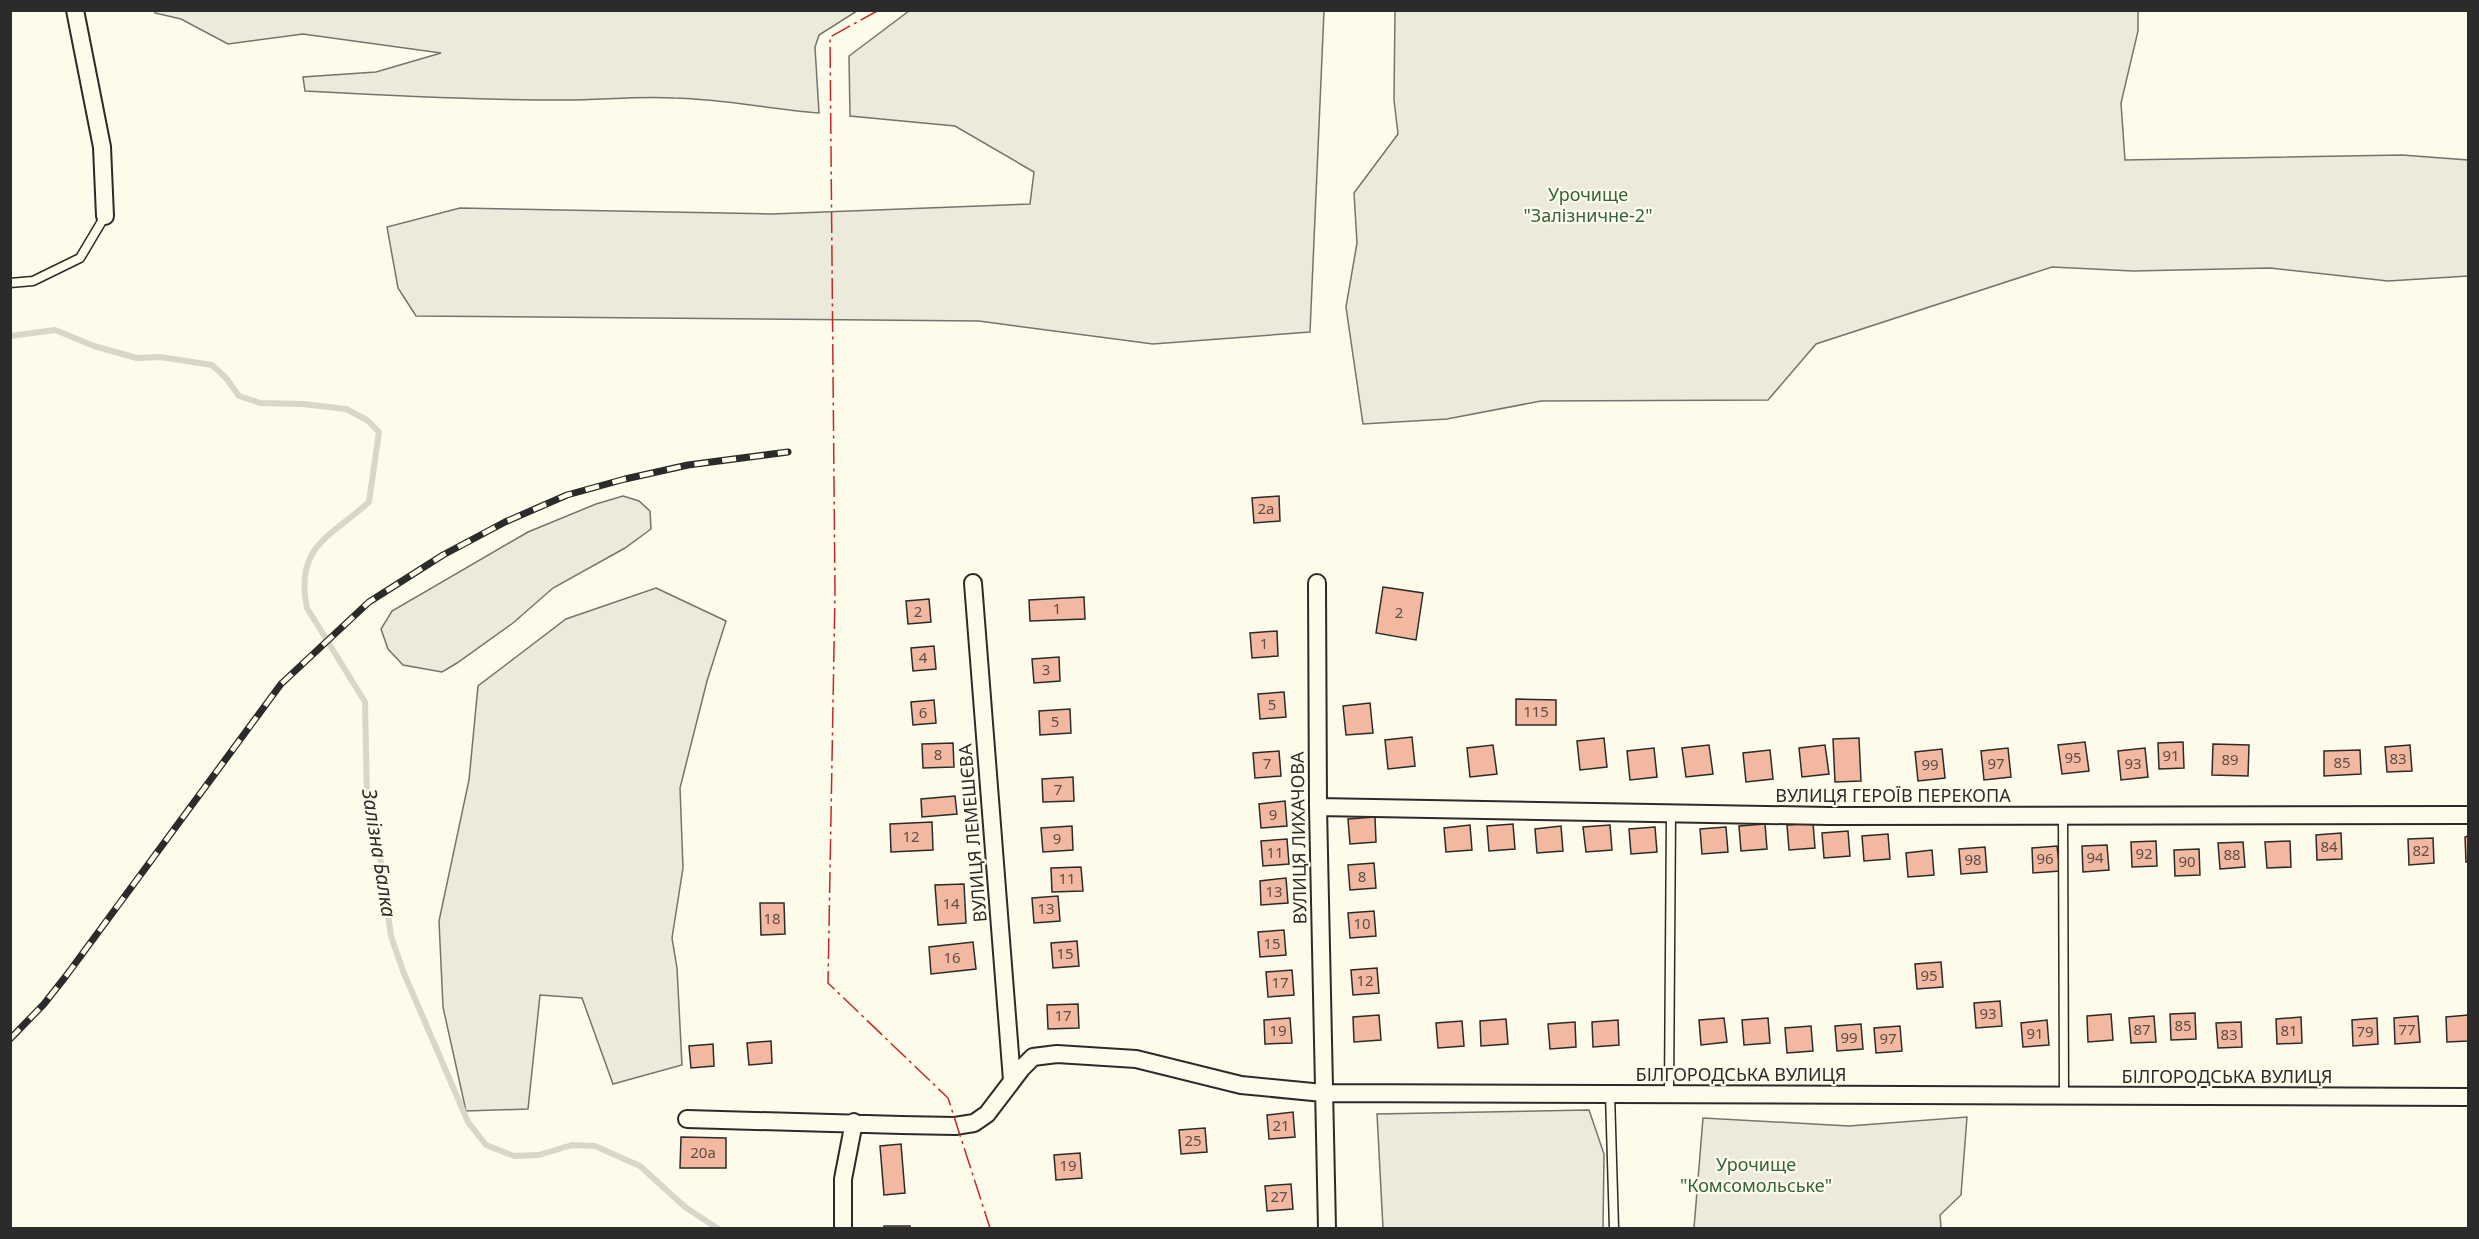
<svg xmlns="http://www.w3.org/2000/svg" width="2479" height="1239" viewBox="0 0 2479 1239" font-family="'Noto Sans',sans-serif">
	<style>
		.green { fill: #ecebdb; stroke: #74746e; stroke-width: 1.5 }
		.lines { fill: none; stroke-linecap: round; stroke-linejoin: round }
		.stream { stroke: #d8d7c9; stroke-width: 6 }
		.building { fill: #f2b8a0; stroke: #2b2b2b; stroke-width: 1.5 }
		.lane-casing { stroke: #2b2b2b; stroke-width: 11 }
		.street-casing { stroke: #2b2b2b; stroke-width: 20 }
		.lane { stroke: #fdfbea; stroke-width: 8 }
		.street { stroke: #fdfbea; stroke-width: 16 }
		.rail-casing { stroke: #2b2b2b; stroke-width: 7 }
		.rail { stroke: #fdfbea; stroke-width: 4.5; stroke-dasharray: 14; stroke-linecap: butt }
		.power { stroke: #c62828; stroke-width: 1.5; stroke-dasharray: 21 4.5 3 4.5; stroke-linecap: butt }
		.labels { text-anchor: middle; stroke-width: 4.5; stroke-linejoin: round; paint-order: stroke }
		.number-label { font-size: 15px; fill: #5d4e48 }
		.park-label { font-size: 18px; fill: #34623c; stroke: #fdfbea }
		.street-label { font-size: 18px; fill: #2b2b2b; stroke: #fdfbea }
		.water-label { font-size: 20px; font-style: italic; fill: #2b2b2b; stroke: #fdfbea }
	</style>
	<rect width="100%" height="100%" fill="#fdfbea"/>
	<path class="green" d="M155,11V10L857,11L819,35L815,47L819,113C770,109 723,99 674,98C638,96 601,100 565,100C478,100 392,96 305,91L303,77L376,72L441,53L303,34L228,44L181,19L155,13Z
		M909,11H1324L1310,332L1153,344L979,321L416,316L398,288L387,227L460,208L772,214L1030,204L1034,172L955,126L850,116L849,56Z
		M1395,11H2138V31L2121,103L2125,160L2402,155L2468,160V276L2388,281L2270,268L2133,271L2052,267L1816,344L1768,400L1541,401L1447,419L1363,424L1346,307L1357,243L1354,193L1398,134L1394,100Z
		M623,496L639,501L650,511L651,529L625,548L553,588L513,623L457,663L442,672L403,665L388,649L381,629L392,611L528,532L596,504Z
		M656,588L726,621L707,681L680,788L683,868L672,938L677,968L682,1065L613,1084L582,998L540,995L528,1109L466,1111L443,1007L439,921L469,780L478,686L566,619Z
		M1589,1110L1604,1154L1603,1228H1383L1377,1114Z
		M1967,1117L1961,1195L1940,1215L1941,1228H1694L1703,1118L1849,1126Z"/>
	<g class="lines">
		<path class="stream" d="M10,336L55,330L94,346L137,358L160,357L212,365L226,378L239,396L260,403L303,404L346,409L367,420L379,432L369,502C330,537 294,547 307,608L365,702L367,799L376,827L391,936L403,971L468,1122L486,1145L514,1156L539,1155L572,1145L595,1146L640,1166L685,1207L717,1228"/>
	</g>
	<path class="building" d="M1279,496L1280,521L1254,523L1252,498Z
		M1383,587L1423,593L1416,640L1376,633Z
		M1084,597L1085,619L1030,621L1029,600Z
		M929,599L931,622L908,624L906,601Z
		M1277,631L1278,656L1252,658L1250,633Z
		M934,646L936,669L913,671L911,648Z
		M1059,657L1060,681L1034,683L1032,659Z
		M1284,692L1286,717L1260,719L1258,694Z
		M1516,699L1556,700V725H1516Z
		M934,700L936,723L913,725L911,702Z
		M1370,703L1373,733L1346,735L1343,706Z
		M1070,709L1071,733L1040,735L1039,711Z
		M1412,737L1415,766L1388,769L1385,740Z
		M1604,738L1607,767L1580,770L1577,741Z
		M1859,738L1861,781L1835,782L1833,739Z
		M2085,742L2089,771L2062,774L2058,745Z
		M2183,742L2184,768L2159,769L2158,743Z
		M953,743L954,767L923,768L922,744Z
		M2213,744L2249,745L2248,776L2212,775Z
		M1493,745L1497,774L1470,777L1467,748Z
		M1709,745L1713,774L1686,777L1682,748Z
		M1825,745L1829,774L1802,777L1799,748Z
		M2410,745L2412,771L2387,772L2385,747Z
		M1654,748L1657,777L1630,780L1627,751Z
		M2008,748L2011,777L1984,780L1981,751Z
		M2145,748L2148,777L2121,780L2118,751Z
		M1942,749L1945,778L1918,781L1915,752Z
		M1770,750L1773,779L1746,782L1743,753Z
		M2360,750L2361,774L2324,776V751Z
		M1279,751L1281,776L1255,778L1253,753Z
		M1073,777L1074,801L1043,802L1042,779Z
		M955,796L957,814L922,817L921,799Z
		M1285,801L1287,826L1261,828L1259,804Z
		M1375,817L1376,842L1350,844L1348,819Z
		M932,822L933,850L891,852L890,824Z
		M1813,823L1815,848L1789,850L1787,825Z
		M1513,824L1515,849L1489,851L1487,826Z
		M1765,824L1767,849L1741,851L1739,826Z
		M1470,825L1472,850L1446,852L1444,828Z
		M1610,825L1612,850L1586,852L1583,827Z
		M1072,826L1073,850L1043,852L1041,828Z
		M1561,826L1563,851L1537,853L1535,829Z
		M1655,827L1657,852L1631,854L1629,829Z
		M1726,827L1728,852L1702,854L1700,829Z
		M1848,831L1850,856L1824,858L1822,833Z
		M2341,833L2342,859L2317,860L2316,835Z
		M1888,834L1890,859L1864,861L1862,836Z
		M2468,836V862H2466L2465,837Z
		M2433,838L2434,863L2409,865L2408,839Z
		M1287,839L1289,864L1263,866L1261,841Z
		M2156,841L2157,866L2132,867L2131,842Z
		M2290,841L2291,867L2267,868L2265,842Z
		M2243,842L2245,867L2220,869L2218,843Z
		M2107,845L2109,870L2083,872L2082,846Z
		M2057,846L2060,871L2033,873L2032,848Z
		M1985,847L1987,872L1961,874L1959,849Z
		M2199,849L2200,875L2175,876L2174,850Z
		M1932,850L1934,875L1908,877L1906,853Z
		M1374,863L1376,888L1350,890L1348,865Z
		M1081,867L1083,891L1052,892L1051,868Z
		M1286,878L1288,903L1261,905L1260,881Z
		M964,884L966,923L938,925L935,885Z
		M1058,896L1060,921L1034,923L1032,898Z
		M760,903H784L785,934L761,935Z
		M1374,911L1376,936L1350,938L1348,913Z
		M1284,930L1286,955L1260,957L1258,932Z
		M1077,941L1079,966L1053,968L1051,943Z
		M973,942L976,969L931,974L929,947Z
		M1941,962L1943,987L1917,989L1915,964Z
		M1377,968L1379,993L1353,995L1351,970Z
		M1292,970L1294,995L1268,997L1266,972Z
		M2000,1001L2002,1026L1976,1028L1974,1003Z
		M1078,1004L1079,1028L1048,1029L1047,1005Z
		M2195,1013L2196,1039L2171,1040L2170,1014Z
		M2111,1014L2113,1040L2088,1042L2087,1016Z
		M1379,1015L1381,1040L1354,1042L1353,1017Z
		M2468,1015V1041L2447,1042L2446,1017Z
		M2154,1016L2156,1042L2131,1043L2129,1018Z
		M2418,1016L2420,1042L2395,1044L2394,1018Z
		M2301,1017L2302,1043L2277,1044L2276,1019Z
		M1290,1018L1292,1043L1265,1044L1264,1020Z
		M1724,1018L1727,1042L1701,1045L1699,1020Z
		M1768,1018L1770,1043L1744,1045L1742,1020Z
		M2377,1018L2378,1044L2353,1046L2352,1020Z
		M1506,1019L1508,1044L1481,1046L1480,1021Z
		M1618,1020L1619,1045L1593,1047L1592,1022Z
		M2047,1020L2049,1045L2023,1047L2021,1023Z
		M1462,1021L1464,1046L1438,1048L1436,1023Z
		M1575,1022L1576,1047L1550,1049L1548,1024Z
		M2241,1022L2242,1047L2218,1048L2216,1023Z
		M1861,1024L1863,1049L1837,1051L1835,1026Z
		M1811,1026L1813,1051L1787,1053L1785,1028Z
		M1900,1026L1902,1051L1876,1053L1874,1028Z
		M771,1041L772,1063L749,1065L747,1043Z
		M713,1044L714,1066L691,1068L689,1046Z
		M1293,1112L1295,1137L1269,1139L1267,1115Z
		M1205,1128L1207,1152L1181,1154L1179,1130Z
		M681,1137L726,1138V1168H680Z
		M901,1144L905,1193L884,1195L880,1146Z
		M1080,1153L1082,1178L1056,1180L1054,1155Z
		M1291,1184L1293,1209L1267,1211L1265,1186Z
		M884,1226H910V1228H884Z"/>
	<g class="lines">
		<defs>
			<path id="lane" d="M10,283L33,281L80,258L105,216
				M2063,816L2064,1095
				M1610,1094L1614,1228
				M1669,1094L1671,813"/>
			<path id="street" d="M75,10L102,147L105,216
				M973,583L1012,1080
				M1317,583L1318,807L1327,1228
				M1318,807L1828,816L2468,815
				M687,1119L901,1125L955,1126L974,1123L987,1114L1022,1068L1033,1057L1057,1054L1136,1059L1241,1085L1323,1093L2468,1097
				M843,1228V1179L854,1122"/>
		</defs>
		<use href="#lane" class="lane-casing"/>
		<use href="#street" class="street-casing"/>
		<use href="#lane" class="lane"/>
		<use href="#street" class="street"/>
		<defs>
			<path id="rail" d="M10,1039L44,1004L66,976L281,684L369,602L443,555L505,522L567,495L625,479L688,465L788,452"/>
		</defs>
		<use href="#rail" class="rail-casing"/>
		<use href="#rail" class="rail"/>
		<path class="power" d="M879,10L830,37L835,593L828,983L948,1098L990,1228"/>
	</g>
	<g class="labels">
		<g class="number-label">
			<text x="1266" y="514">2а</text>
			<text x="1057" y="614">1</text>
			<text x="918" y="617">2</text>
			<text x="1399" y="618">2</text>
			<text x="1264" y="649">1</text>
			<text x="923" y="663">4</text>
			<text x="1046" y="675">3</text>
			<text x="1272" y="710">5</text>
			<text x="1536" y="717">115</text>
			<text x="923" y="718">6</text>
			<text x="1055" y="727">5</text>
			<text x="938" y="760">8</text>
			<text x="2171" y="761">91</text>
			<text x="2073" y="763">95</text>
			<text x="2398" y="764">83</text>
			<text x="2230" y="765">89</text>
			<text x="2342" y="768">85</text>
			<text x="1267" y="769">7</text>
			<text x="1996" y="769">97</text>
			<text x="2133" y="769">93</text>
			<text x="1930" y="770">99</text>
			<text x="1058" y="795">7</text>
			<text x="1273" y="820">9</text>
			<text x="911" y="842">12</text>
			<text x="1057" y="844">9</text>
			<text x="2329" y="852">84</text>
			<text x="2421" y="856">82</text>
			<text x="1275" y="858">11</text>
			<text x="2144" y="859">92</text>
			<text x="2232" y="860">88</text>
			<text x="2095" y="863">94</text>
			<text x="2045" y="864">96</text>
			<text x="1973" y="865">98</text>
			<text x="2187" y="867">90</text>
			<text x="1362" y="882">8</text>
			<text x="1067" y="884">11</text>
			<text x="1274" y="897">13</text>
			<text x="951" y="909">14</text>
			<text x="1046" y="914">13</text>
			<text x="772" y="924">18</text>
			<text x="1362" y="929">10</text>
			<text x="1272" y="949">15</text>
			<text x="1065" y="959">15</text>
			<text x="952" y="963">16</text>
			<text x="1929" y="981">95</text>
			<text x="1365" y="986">12</text>
			<text x="1280" y="988">17</text>
			<text x="1988" y="1019">93</text>
			<text x="1063" y="1021">17</text>
			<text x="2183" y="1031">85</text>
			<text x="2142" y="1035">87</text>
			<text x="2407" y="1035">77</text>
			<text x="1278" y="1036">19</text>
			<text x="2289" y="1036">81</text>
			<text x="2365" y="1037">79</text>
			<text x="2035" y="1039">91</text>
			<text x="2229" y="1040">83</text>
			<text x="1849" y="1043">99</text>
			<text x="1888" y="1044">97</text>
			<text x="1281" y="1131">21</text>
			<text x="1193" y="1146">25</text>
			<text x="703" y="1158">20а</text>
			<text x="1068" y="1171">19</text>
			<text x="1279" y="1202">27</text>
		</g>
		<g class="park-label">
			<text x="1588" y="201">Урочище<tspan x="1588" dy="21">"Залізничне-2"</tspan></text>
			<text x="1756" y="1171">Урочище<tspan x="1756" dy="21">"Комсомольське"</tspan></text>
		</g>
		<g class="street-label">
			<text x="1893" y="802">ВУЛИЦЯ ГЕРОЇВ ПЕРЕКОПА</text>
			<text transform="translate(973 833) rotate(-95)" y="6">ВУЛИЦЯ ЛЕМЕШЄВА</text>
			<text transform="translate(1299 838) rotate(-91)" y="6">ВУЛИЦЯ ЛИХАЧОВА</text>
			<text x="1741" y="1081">БІЛГОРОДСЬКА ВУЛИЦЯ</text>
			<text x="2227" y="1083">БІЛГОРОДСЬКА ВУЛИЦЯ</text>
		</g>
		<g class="water-label">
			<text transform="translate(379 853) rotate(81)" y="7">Залізна Балка</text>
		</g>
	</g>
	<rect width="2479" height="1239" fill="none" stroke="#2b2b2b" stroke-width="24"/>
</svg>
